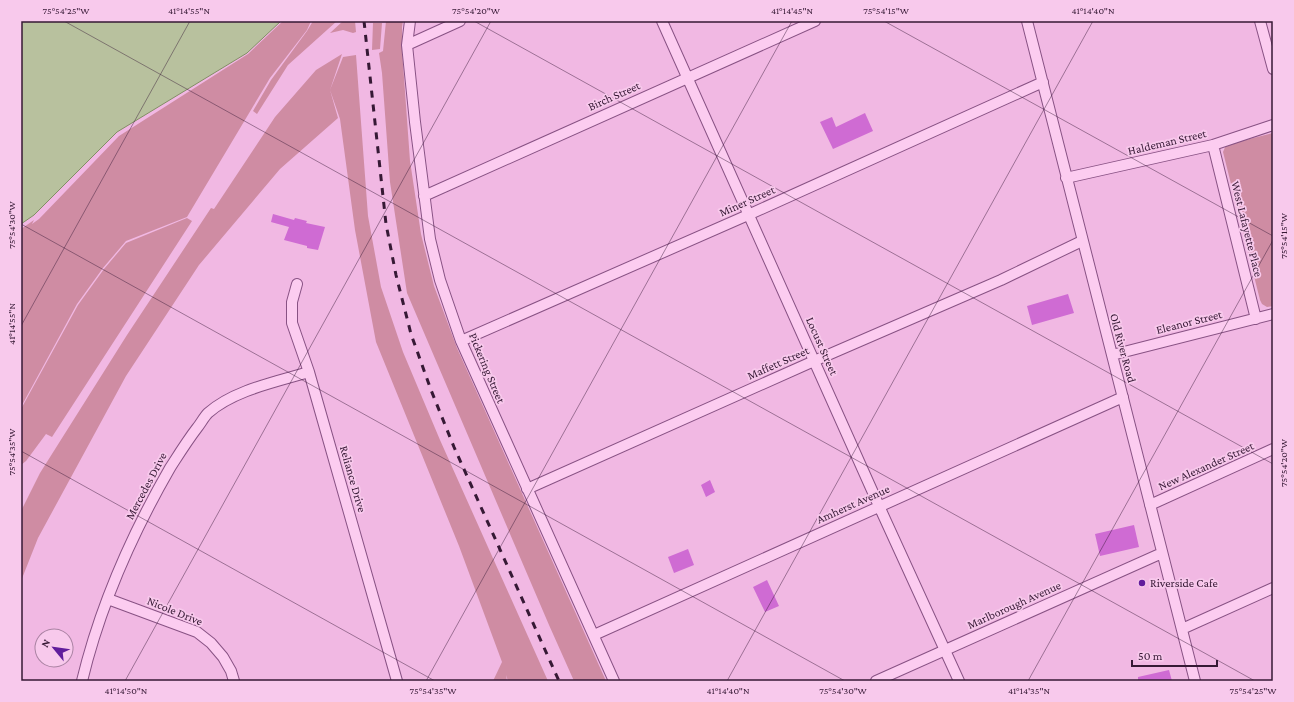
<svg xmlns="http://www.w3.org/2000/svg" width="1294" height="702" viewBox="0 0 1294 702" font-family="'Crimson Pro',serif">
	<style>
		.green { fill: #cf8ca3 }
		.water { fill: #b8c19e; stroke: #828e65 }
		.building { fill: #cf6bd3 }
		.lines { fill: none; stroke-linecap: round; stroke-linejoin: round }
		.street-casing { stroke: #885284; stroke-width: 12 }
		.street { stroke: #fcccf0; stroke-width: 10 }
		.rail { stroke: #361935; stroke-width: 3; stroke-dasharray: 7 7; stroke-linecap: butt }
		.ticks { fill: none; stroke: #361935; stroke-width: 1; stroke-opacity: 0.45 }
		.poi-dot { fill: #611d9c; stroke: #f8c9ec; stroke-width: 1.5 }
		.labels { text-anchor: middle; stroke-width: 3.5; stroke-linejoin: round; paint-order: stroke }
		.street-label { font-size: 12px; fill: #361935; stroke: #f8c9ec }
		.poi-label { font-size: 12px; fill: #361935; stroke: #f8c9ec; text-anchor: start }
		.neatline { fill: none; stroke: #361935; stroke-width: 1.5 }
		.ticks-label { font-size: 10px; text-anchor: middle; fill: #361935 }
	</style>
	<rect width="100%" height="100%" fill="#f1b8e3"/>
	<path class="green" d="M283,21H311L307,30L270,78L187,217L126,241L103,268L77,304L21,407V229L34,220L32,224L39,219L119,136L248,54Z
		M313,21H337L288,65L257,114L253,111L271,80L307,31Z
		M343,21H355L356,32L353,33L343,30L330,33Z
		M386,21H403L402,27V50L410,161L421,234L434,286L457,348L606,681H574L549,625L407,293L390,182L382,73L379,53L383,51Z
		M373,23H382L380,49L372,50Z
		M342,54L330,90L338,118L280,169L199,265L126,376L38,538L21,581V511L40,473L127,335L211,208L214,209L275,117L316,70Z
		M356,55L368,216L381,287L403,352L440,440L548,681H508L506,675L507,681H493L502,662L459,546L376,342L355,230L340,119L330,90L343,57Z
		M1273,133V306L1267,307L1262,304L1260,300L1223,152L1226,145Z
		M187,218L192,221L52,437L46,434L26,461L21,465V409L78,305L104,269L126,243Z"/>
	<path class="water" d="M21,21H281L247,53L117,132L34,215L21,224Z"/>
	<path class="building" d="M865,113L873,131L833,149L820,122L832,117L836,127Z
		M273,214L294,220L295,218L307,221L306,223L325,227L318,250L307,248V246L284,240L289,227L271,222Z
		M1068,294L1074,313L1032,325L1027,306Z
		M710,480L715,492L706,497L701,485Z
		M1134,525L1139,547L1100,556L1095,534Z
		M688,549L694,565L674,573L668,557Z
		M767,580L779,606L765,612L753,587Z
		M1169,670L1172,681H1138V677Z"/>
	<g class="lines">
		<defs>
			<path id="street" d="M410,21L407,45L415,122L430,239L440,280L461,341L614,681
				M662,21L879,506L959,681
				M1027,21L1195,681
				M1260,21L1273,69
				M407,45L460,21
				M1213,145L1256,319
				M1066,178L1213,145L1273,125
				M424,196L815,21
				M297,284L292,302V323L309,372L397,681
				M461,341L748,215L1043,82
				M1112,355L1273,314
				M527,489L814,361L1001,280L1082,241
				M1150,505L1273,449
				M108,599L197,632L211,643L223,657L231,671L234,681
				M1182,629L1273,588
				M594,635L1123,397
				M82,681C100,606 132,534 170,468C179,454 187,441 197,428C201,423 204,417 208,413C234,390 276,382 309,372
				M876,681L1162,553"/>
		</defs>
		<use href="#street" class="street-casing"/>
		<use href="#street" class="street"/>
		<path class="rail" d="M364,21L386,224L396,275L411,334L431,390L454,447L559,681"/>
	</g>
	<path class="ticks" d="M64,21L1255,681M474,21L1273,464M884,21L1273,236M21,224L845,681M21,326L190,21M21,451L435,681M21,679L25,681M125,681L491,21M426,681L792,21M727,681L1093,21M1028,681L1273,240"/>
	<circle class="poi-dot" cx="1142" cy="583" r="4"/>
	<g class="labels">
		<g class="street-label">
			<text transform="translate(614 96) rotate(-24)" y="4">Birch Street</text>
			<text transform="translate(1167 142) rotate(-13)" y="4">Haldeman Street</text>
			<text transform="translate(747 201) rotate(-24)" y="4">Miner Street</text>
			<text transform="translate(1247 229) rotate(76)" y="4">West Lafayette Place</text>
			<text transform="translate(1189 322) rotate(-14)" y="4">Eleanor Street</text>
			<text transform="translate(822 346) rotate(66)" y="4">Locust Street</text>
			<text transform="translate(1123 348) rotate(75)" y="4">Old River Road</text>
			<text transform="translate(778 363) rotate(-24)" y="4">Maffett Street</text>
			<text transform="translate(487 368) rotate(67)" y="4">Pickering Street</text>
			<text transform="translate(1206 466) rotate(-24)" y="4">New Alexander Street</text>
			<text transform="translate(353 479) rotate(74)" y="4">Reliance Drive</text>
			<text transform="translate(146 486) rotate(-62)" y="4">Mercedes Drive</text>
			<text transform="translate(853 504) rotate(-24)" y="4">Amherst Avenue</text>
			<text transform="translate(1014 605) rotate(-24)" y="4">Marlborough Avenue</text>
			<text transform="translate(175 611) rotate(22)" y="4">Nicole Drive</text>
		</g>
		<g class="poi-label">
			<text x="1150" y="587">Riverside Cafe</text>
		</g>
	</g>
	<rect width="1294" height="702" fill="none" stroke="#f8c9ec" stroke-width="44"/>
	<g transform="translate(54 648) rotate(299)"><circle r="19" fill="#f8c9ec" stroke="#aa83a3"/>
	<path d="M0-3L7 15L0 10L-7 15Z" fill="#611d9c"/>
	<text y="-6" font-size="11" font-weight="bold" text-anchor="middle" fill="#361935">N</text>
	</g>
	<path d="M1132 660v6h85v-6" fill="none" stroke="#361935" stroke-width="2"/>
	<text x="1138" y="660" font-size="12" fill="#361935" stroke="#f8c9ec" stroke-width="3" paint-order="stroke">50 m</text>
	<rect x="22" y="22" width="1250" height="658" class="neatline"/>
	<g class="ticks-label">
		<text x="66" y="14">75°54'25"W</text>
		<text x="189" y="14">41°14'55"N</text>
		<text x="476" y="14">75°54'20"W</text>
		<text x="792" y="14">41°14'45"N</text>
		<text x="886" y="14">75°54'15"W</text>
		<text x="1093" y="14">41°14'40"N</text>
		<text transform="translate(11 225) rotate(-90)" y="4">75°54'30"W</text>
		<text transform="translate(1283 236) rotate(-90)" y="4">75°54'15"W</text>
		<text transform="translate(11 324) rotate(-90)" y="4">41°14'55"N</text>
		<text transform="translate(11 452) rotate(-90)" y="4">75°54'35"W</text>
		<text transform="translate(1283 463) rotate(-90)" y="4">75°54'20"W</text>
		<text x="126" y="694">41°14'50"N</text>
		<text x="433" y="694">75°54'35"W</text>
		<text x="728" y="694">41°14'40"N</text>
		<text x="843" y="694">75°54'30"W</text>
		<text x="1029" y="694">41°14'35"N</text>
		<text x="1253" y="694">75°54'25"W</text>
	</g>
</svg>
